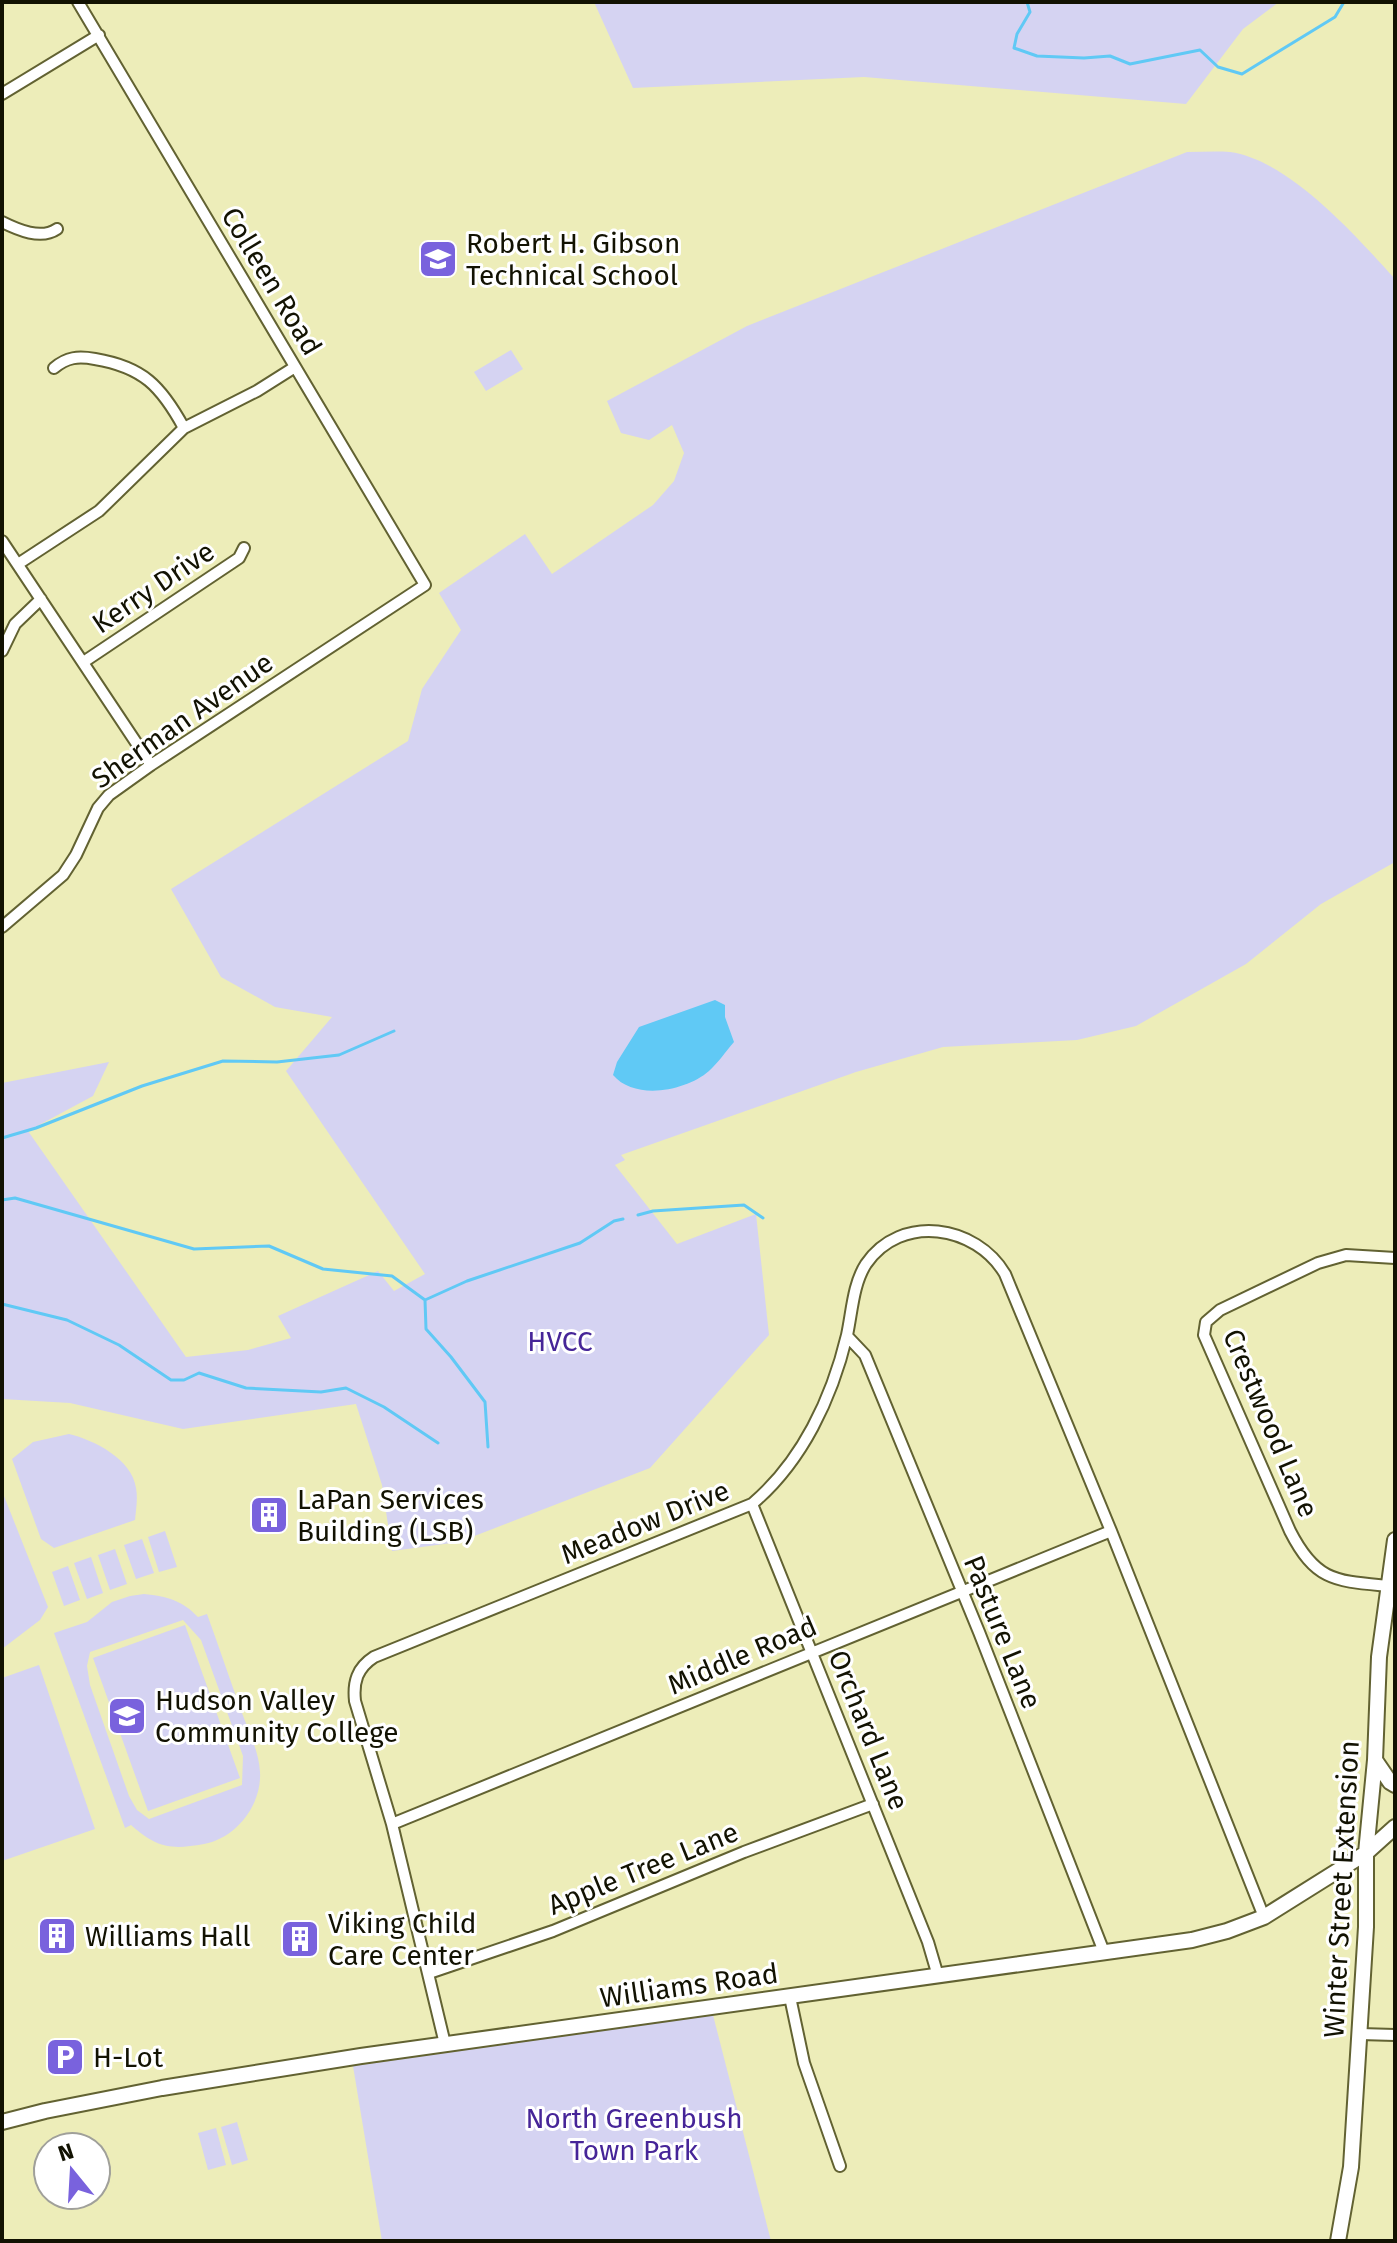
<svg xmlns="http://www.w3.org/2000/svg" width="1397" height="2243" viewBox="0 0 1397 2243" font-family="'Fira Sans',sans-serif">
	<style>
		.green { fill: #d5d3f2; fill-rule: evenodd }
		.water { fill: #60c9f5 }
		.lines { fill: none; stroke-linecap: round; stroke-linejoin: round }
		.stream { stroke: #60c9f5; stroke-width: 3 }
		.street-casing { stroke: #626232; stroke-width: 14 }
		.secondary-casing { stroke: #626232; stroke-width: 18 }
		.street { stroke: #fff; stroke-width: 10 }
		.secondary { stroke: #fff; stroke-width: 14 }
		.labels { text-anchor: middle; stroke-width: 6; stroke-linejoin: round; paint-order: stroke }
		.poi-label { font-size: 28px; fill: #121202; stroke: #fff; text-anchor: start }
		.street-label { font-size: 28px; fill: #121202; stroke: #fff }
		.park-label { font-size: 28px; fill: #462598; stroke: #fff }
	</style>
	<rect width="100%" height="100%" fill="#ededb9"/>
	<path class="green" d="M594,2H1279L1243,29L1186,104L864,77L633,88Z
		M1187,152C1201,152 1216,151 1230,152C1289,160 1356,236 1395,279V862L1321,904L1246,964L1136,1026L1077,1040L943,1047L856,1072L621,1155L625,1160L615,1165L677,1244L756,1214L769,1335L650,1468L459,1542L392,1551L382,1485L356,1404L183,1429L70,1403L2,1399V1083L109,1062L93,1096L28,1131L186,1357L248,1350L291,1338L278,1316L378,1271L394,1291L425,1274L286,1071L332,1017L275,1007L221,977L171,889L408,741L422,689L461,630L439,593L525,534L552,574L653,505L674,481L684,453L672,425L649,440L621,433L607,401L747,326Z
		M511,350L523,369L486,391L474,372Z
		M69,1434C94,1440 132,1459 136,1488C138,1498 136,1510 135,1520L54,1548L41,1539L12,1459L33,1442Z
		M2,1491L48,1607L40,1620L2,1649Z
		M165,1531L177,1567L159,1572L148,1537Z
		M142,1539L154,1573L136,1579L124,1545Z
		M115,1549L127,1584L110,1590L98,1555Z
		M91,1557L103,1593L87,1599L74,1563Z
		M68,1566L80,1600L64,1606L52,1572Z
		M144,1594C167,1596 183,1601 198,1617L207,1614C219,1647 230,1680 242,1713C249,1732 259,1752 260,1772C262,1804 237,1838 204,1844C171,1850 157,1848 131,1825L125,1828L54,1633L87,1622L112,1602L130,1596ZM183,1620L201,1640L243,1756L242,1785L149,1819L137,1810L129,1796L90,1685L87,1666L90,1652Z
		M185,1625L240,1778L148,1811L93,1658Z
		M39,1665L95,1829L2,1861V1678Z
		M713,2015L771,2241H382L353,2066Z
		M237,2122L248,2160L232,2165L221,2127Z
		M216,2128L226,2165L208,2170L198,2133Z"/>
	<path class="water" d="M715,1000L725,1005V1017L734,1042C726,1051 718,1063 709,1071C686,1091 635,1101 613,1075L617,1062L639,1027Z"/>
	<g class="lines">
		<path class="stream" d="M1027,2L1030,12L1017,34L1014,48L1037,56L1084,58L1110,56L1130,64L1200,50L1218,67L1242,74L1335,17L1344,2
			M2,1138L36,1128L142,1086L223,1061L277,1062L339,1055L394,1031
			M2,1200L15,1198L194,1249L269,1246L323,1269L392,1276L425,1300L467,1281L580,1243L614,1221L623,1219
			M638,1215L653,1211L744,1205L763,1218
			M425,1300L426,1329L451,1357L485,1402L488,1447
			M2,1304L67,1320L119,1345L171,1380H184L199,1373L246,1388L321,1392L346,1388L384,1407L438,1443"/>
		<defs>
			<path id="street" d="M2,94L99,35
				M2,222C18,230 41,240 57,229
				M54,368C67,357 78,356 95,359C143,367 161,386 184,428
				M2,541L151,765
				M18,564L99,511L184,428L257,391L295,367
				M2,651L15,624L41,599
				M85,661L239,558L244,548
				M2,927L63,875L76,855L98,808L109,795L151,765L425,585L78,2
				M847,1336L865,1355L979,1632L1104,1952
				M752,1504L928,1942L938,1976
				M1389,1586C1336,1581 1316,1582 1290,1531L1204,1335L1206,1322L1220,1310L1318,1263L1346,1255L1395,1258
				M392,1824L1111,1531
				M429,1973L553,1931L744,1852L873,1804
				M790,1997L804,2063L840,2166
				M1360,2034L1395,2035
				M445,2044L392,1824L355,1701C353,1682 357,1668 374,1657L752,1504C802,1462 832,1398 847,1335C852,1312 853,1284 866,1264C901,1213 976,1225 1005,1274L1111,1531L1264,1917"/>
			<path id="secondary" d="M1375,1760L1390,1782L1395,1785
				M2,2122L45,2111L162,2088L361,2056L1192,1940L1227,1931L1264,1917L1366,1853L1395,1827
				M1338,2241L1351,2167L1366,1927V1853L1375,1760L1379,1657L1395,1540"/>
		</defs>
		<use href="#street" class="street-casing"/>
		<use href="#secondary" class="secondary-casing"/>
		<use href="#street" class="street"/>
		<use href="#secondary" class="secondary"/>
	</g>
	<defs>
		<symbol id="school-square" viewBox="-11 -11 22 22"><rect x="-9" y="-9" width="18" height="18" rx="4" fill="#7962dd" stroke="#fff"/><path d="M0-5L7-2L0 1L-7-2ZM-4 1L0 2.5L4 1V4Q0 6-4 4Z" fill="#fff"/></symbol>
		<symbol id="building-square" viewBox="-11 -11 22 22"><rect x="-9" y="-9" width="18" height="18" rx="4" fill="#7962dd" stroke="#fff"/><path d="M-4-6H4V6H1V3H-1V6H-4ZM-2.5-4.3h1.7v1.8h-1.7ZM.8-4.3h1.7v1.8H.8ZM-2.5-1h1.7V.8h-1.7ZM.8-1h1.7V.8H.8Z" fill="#fff"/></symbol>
		<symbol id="university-square" viewBox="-11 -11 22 22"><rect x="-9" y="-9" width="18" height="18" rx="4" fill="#7962dd" stroke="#fff"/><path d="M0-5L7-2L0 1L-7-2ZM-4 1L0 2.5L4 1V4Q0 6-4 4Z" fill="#fff"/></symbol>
		<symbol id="parking-square" viewBox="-11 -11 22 22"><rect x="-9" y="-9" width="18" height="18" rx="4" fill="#7962dd" stroke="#fff"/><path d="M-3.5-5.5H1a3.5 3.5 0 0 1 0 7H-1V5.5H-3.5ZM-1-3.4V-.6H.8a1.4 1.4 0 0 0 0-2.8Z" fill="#fff"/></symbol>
	</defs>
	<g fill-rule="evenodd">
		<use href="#school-square" x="416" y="237" width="44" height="44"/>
		<use href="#building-square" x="247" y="1493" width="44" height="44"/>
		<use href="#university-square" x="105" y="1694" width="44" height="44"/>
		<use href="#building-square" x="35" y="1914" width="44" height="44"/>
		<use href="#building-square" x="278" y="1917" width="44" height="44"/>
		<use href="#parking-square" x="43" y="2035" width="44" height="44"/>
	</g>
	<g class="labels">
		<g class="poi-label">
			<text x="466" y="253">Robert H. Gibson<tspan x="466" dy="32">Technical School</tspan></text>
			<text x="297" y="1509">LaPan Services<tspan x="297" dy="32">Building (LSB)</tspan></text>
			<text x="155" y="1710">Hudson Valley<tspan x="155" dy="32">Community College</tspan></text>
			<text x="328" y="1933">Viking Child<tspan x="328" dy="32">Care Center</tspan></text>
			<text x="85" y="1946">Williams Hall</text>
			<text x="93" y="2067">H-Lot</text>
		</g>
		<g class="street-label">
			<text transform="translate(272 281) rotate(59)" y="10">Colleen Road</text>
			<text transform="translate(153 587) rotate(-34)" y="10">Kerry Drive</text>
			<text transform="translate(182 720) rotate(-35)" y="10">Sherman Avenue</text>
			<text transform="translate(1271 1423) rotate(67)" y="10">Crestwood Lane</text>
			<text transform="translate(645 1522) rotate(-22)" y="10">Meadow Drive</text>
			<text transform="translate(1003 1632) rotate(68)" y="10">Pasture Lane</text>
			<text transform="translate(742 1655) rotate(-23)" y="10">Middle Road</text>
			<text transform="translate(869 1730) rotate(68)" y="10">Orchard Lane</text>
			<text transform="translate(643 1868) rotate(-22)" y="10">Apple Tree Lane</text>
			<text transform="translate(1341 1889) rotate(-87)" y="10">Winter Street Extension</text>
			<text transform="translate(689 1985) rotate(-8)" y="10">Williams Road</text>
		</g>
		<g class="park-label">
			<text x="560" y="1351">HVCC</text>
			<text x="634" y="2128">North Greenbush<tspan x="634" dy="32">Town Park</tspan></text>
		</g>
	</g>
	<rect width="1397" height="2243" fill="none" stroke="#121202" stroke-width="8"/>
	<g transform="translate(72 2171) rotate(342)"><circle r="38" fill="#ffffff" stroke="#a0a09a" stroke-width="2"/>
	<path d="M0-6L14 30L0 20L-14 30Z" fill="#7962dd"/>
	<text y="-12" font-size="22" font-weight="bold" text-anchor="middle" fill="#121202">N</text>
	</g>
</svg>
